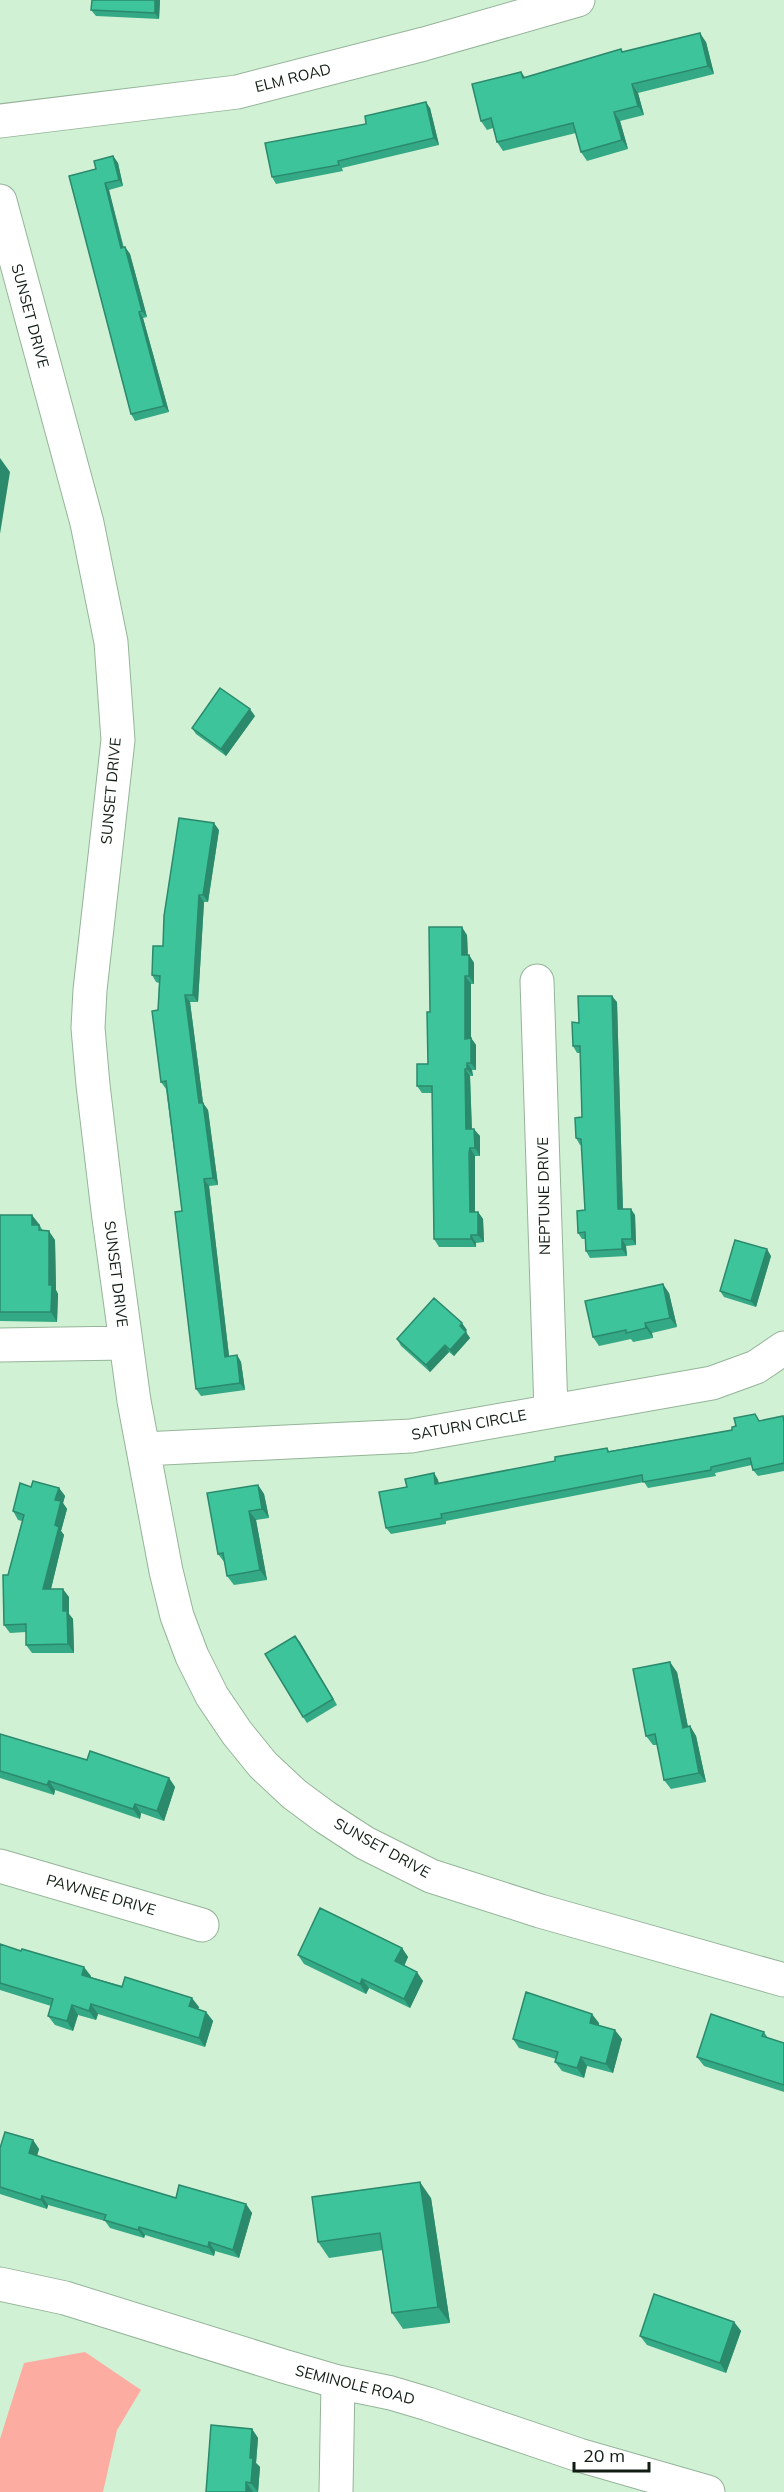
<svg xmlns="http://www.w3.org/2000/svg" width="784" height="2492" viewBox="0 0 784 2492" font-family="Mulish,sans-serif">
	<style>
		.green { fill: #fdaca1 }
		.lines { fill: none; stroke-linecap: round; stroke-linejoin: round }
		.minor-casing { stroke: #95b499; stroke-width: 35 }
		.minor { stroke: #fff; stroke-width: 33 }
		.wall { fill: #34a985 }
		.shaded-wall { fill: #2b896c }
		.building { fill: #3dc49b; stroke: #2b896c; stroke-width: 1.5 }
		.labels { text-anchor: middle; stroke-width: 6; stroke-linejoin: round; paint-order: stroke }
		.street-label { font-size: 15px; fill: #111d13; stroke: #fff }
	</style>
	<rect width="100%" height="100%" fill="#d1f1d4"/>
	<path class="green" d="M85,2352L141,2390L117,2430L103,2492H0V2439L24,2363Z"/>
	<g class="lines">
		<defs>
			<path id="minor" d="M0,121L237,92L424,44L578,0
				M0,201L87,523L111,642L118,740L90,990L88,1028L93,1085L108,1211L134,1401L166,1571L177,1616L192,1656L212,1696L237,1733L263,1765L294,1794L325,1817L365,1843L431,1876L540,1911L784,1980
				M537,981L551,1411
				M0,1345L125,1343
				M143,1449L411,1436L712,1383L756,1367L784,1348
				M0,1866L202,1925
				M0,2284L65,2298L283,2366L338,2382L391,2393L428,2404L579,2455L708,2492
				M336,2492L338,2382"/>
		</defs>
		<use href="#minor" class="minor-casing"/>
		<use href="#minor" class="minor"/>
	</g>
	<path class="wall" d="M92,0H160L159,19L96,16L91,10Z
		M706,42L714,74L638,93L644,115L620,121L628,149L587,161L581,152L576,133L503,151L497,142L493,128L487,130L481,121L521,72L525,77L623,52Z
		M430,108L439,145L342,168L343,171L276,184L272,177L366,124Z
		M113,156L118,163L123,186L109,190L124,248L125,247L130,254L147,317L143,318L169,412L135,421L131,414L96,169Z
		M255,716L226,756L196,734L192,728Z
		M219,830L208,902H204L198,1002H190L203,1103L208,1110L218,1185L209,1186L229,1356L237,1355L241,1362L245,1390L201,1396L196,1389L182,1211L166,1089L161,1082L158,1010L159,983L156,982L152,975L163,946Z
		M467,935L468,955H469L474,963V984H471V1038L476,1045V1070H472L473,1076H470L472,1129L480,1136V1156H475V1212H478L483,1219L484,1242L476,1243V1247H439L434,1239L432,1093H422L417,1086L428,1064L430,1012Z
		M617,1002L623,1209L635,1215L636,1245L626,1246L627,1256L590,1258L586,1251L585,1239H582L578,1233L585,1210L582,1145H580L576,1138L582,1117L580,1053H577L573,1046L579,1023Z
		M0,1215L39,1224L43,1231L55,1240L56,1290L58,1294L57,1322L0,1321Z
		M771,1256L756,1307L724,1297L720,1291Z
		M669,1293L677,1327L652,1333L653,1338L633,1342L631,1339L599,1346L593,1337Z
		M467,1330L465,1331L470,1338L454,1356L449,1352L430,1372L401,1346L397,1339Z
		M783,1416L784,1418V1471L758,1476L753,1470L752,1465L715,1473L716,1476L648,1488L644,1482L446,1521V1524L391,1534L386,1528L407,1487L434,1473L438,1480L439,1484L555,1461L607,1448L609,1451L732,1430L760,1421Z
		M258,1485L264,1494L269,1518L256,1520L267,1580L234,1585L227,1576L225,1563L218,1554Z
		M31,1487L59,1488L65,1496L63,1503L67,1509L61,1531L64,1535L51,1589L69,1597V1614L73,1619L74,1653H32L26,1645V1632L10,1633L4,1625L8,1575L22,1521L18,1520L13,1511Z
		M295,1636L337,1705L307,1723L303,1717Z
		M677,1672L688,1727L690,1726L696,1736L706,1782L671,1789L664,1780L657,1745H653L646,1736Z
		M0,1734L87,1760L169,1778L175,1787L164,1821L141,1813L140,1819L55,1790L54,1795L0,1778Z
		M0,1944L91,1976L90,1977L199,2007L198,2009L206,2012L213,2021L205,2047L98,2014L96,2020L78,2015L73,2031L55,2025L48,2016L51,2006L0,1990Z
		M402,1948L408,1957L404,1966L423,1981L410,2008L369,1988L366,1994L304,1964L298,1955Z
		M599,2023V2025L622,2039L613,2073L587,2066L584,2078L562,2071L555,2062L556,2059L519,2048L513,2039Z
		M764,2032L768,2038L784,2043V2092L704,2066L697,2057Z
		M33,2140L39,2149L37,2156L53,2161L176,2198L246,2204L252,2213L239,2258L215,2251L214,2256L145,2235L144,2238L110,2228L105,2221L48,2205L47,2209L0,2194V2148Z
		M431,2198L450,2323L403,2329L392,2313L383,2250L329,2258L318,2242Z
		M734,2322L741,2331L726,2373L647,2345L640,2336Z
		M252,2429L258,2438L256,2463L260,2467L258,2492H206Z"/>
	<path class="shaded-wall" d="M155,0H160L159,19L155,13Z
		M700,33L706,42L714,74L708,66Z
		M632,84L638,93L644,115L638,106Z
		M426,102L430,108L439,145L434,138Z
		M614,112L620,121L628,149L622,140Z
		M113,156L118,163L123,186L119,180Z
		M105,183L109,190L125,255L121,248Z
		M125,247L130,254L147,317L142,311Z
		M139,312L143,318L169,412L164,406Z
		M0,458L10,472L0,534Z
		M250,709L255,716L226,756L221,749Z
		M214,823L219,830L208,902L203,895Z
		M199,895L204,902L198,1002L193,995Z
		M462,927L467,935L468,963L462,955Z
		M469,955L474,963V984L469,976Z
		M465,976L471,984V1047L465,1039Z
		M185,995L190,1002L204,1110L199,1103Z
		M612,996L617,1002L623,1215L618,1209Z
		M471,1038L476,1045V1070L471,1063Z
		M467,1063L472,1070L473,1076L467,1069Z
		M465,1069L470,1076L472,1136L466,1129Z
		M203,1103L208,1110L218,1185L213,1178Z
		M474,1129L480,1136V1156L475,1148Z
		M470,1148L475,1156V1219L470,1212Z
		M204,1179L209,1186L230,1364L225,1357Z
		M631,1209L635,1215L636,1245L632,1239Z
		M478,1212L483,1219L484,1242L478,1235Z
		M32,1215L39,1224V1234L32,1225Z
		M49,1231L55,1240L56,1290L58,1294L57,1322L51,1312L49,1285Z
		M471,1235L476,1243V1247L471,1239Z
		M622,1239L626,1246L627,1256L622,1249Z
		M767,1249L771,1256L756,1307L751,1301Z
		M663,1284L669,1293L677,1327L670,1318Z
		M462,1323L467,1330L464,1333L460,1326Z
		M645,1323L652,1333L653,1338L646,1328Z
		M466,1332L470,1338L454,1356L450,1350Z
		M445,1345L449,1352L430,1372L426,1365Z
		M237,1355L241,1362L245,1390L240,1383Z
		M434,1473L438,1480L440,1491L435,1484Z
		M258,1485L264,1494L269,1518L262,1509Z
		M59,1488L65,1496L63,1503L67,1509L61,1531L64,1535L49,1597L43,1589L55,1500Z
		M249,1511L256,1520L267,1580L260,1570Z
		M63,1589L69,1597V1614L73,1619L74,1653L68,1644L63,1611Z
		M295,1636L300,1642L337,1705L333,1699Z
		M670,1662L677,1672L690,1737L683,1728Z
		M690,1726L696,1736L706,1782L699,1773Z
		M169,1778L175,1787L164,1821L157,1811Z
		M49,1781L55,1790L54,1795L47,1785Z
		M135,1804L141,1813L140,1819L133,1809Z
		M402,1948L408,1957L402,1971L395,1961Z
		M84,1967L91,1976L88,1984L82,1975Z
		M417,1972L423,1981L410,2008L404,1999Z
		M362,1979L369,1988L366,1994L360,1984Z
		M192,1998L199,2007L196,2016L189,2006Z
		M91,2004L98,2014L96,2020L89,2011Z
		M72,2005L78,2015L73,2031L67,2021Z
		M206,2012L213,2021L205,2047L199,2038Z
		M592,2014L599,2023L597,2032L590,2023Z
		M615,2030L622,2039L613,2073L606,2064Z
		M581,2057L587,2066L584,2078L577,2068Z
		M33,2140L39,2149L35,2162L29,2153Z
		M420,2182L431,2198L450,2323L438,2307Z
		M42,2196L48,2205L47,2209L41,2200Z
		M246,2204L252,2213L239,2258L233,2250Z
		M139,2227L145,2235L144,2238L138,2230Z
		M209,2242L215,2251L214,2256L208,2247Z
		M734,2322L741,2331L726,2373L720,2363Z
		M252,2429L258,2438L256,2463L260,2467L258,2492L251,2483L250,2458Z
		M246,2482L253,2492H246Z"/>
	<path class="building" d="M92,0H155V13L91,10Z
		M700,33L708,66L632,84L638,106L614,112L622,140L581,152L573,123L497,142L491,118L481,121L472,84L521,72L523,78L621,49L622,52Z
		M426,102L434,138L338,161L339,165L272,177L265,143L366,124L365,116Z
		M113,156L119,180L105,183L121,248L125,247L142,311L139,312L164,406L131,414L69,176L96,169L94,161Z
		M220,688L250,709L221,749L192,728Z
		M179,818L214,823L203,895H199L193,995H185L199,1103H203L213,1178L204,1179L225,1357L237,1355L240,1383L196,1389L175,1212L182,1211L166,1081L161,1082L152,1011L158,1010L160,976L152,975L153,946H163L164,916Z
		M429,927H462V955H469V976H465V1039L471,1038V1063H467V1069H465L466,1129H474L475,1148H470L469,1153L470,1212H478V1235H471V1239H434L432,1086H417V1064H428L427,1012H430Z
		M578,996H612L618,1209H631L632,1239H622V1249L586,1251L585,1232L578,1233L577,1211L585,1210L581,1139L576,1138L575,1118L582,1117L580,1046H573L572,1022L579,1023Z
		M0,1215H32V1225H39V1230L49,1231V1285H52L51,1312H0Z
		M735,1240L767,1249L751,1301L720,1291Z
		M663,1284L670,1318L645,1323L646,1328L626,1333V1330L593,1337L585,1301Z
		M434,1298L462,1323L460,1326L466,1332L450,1350L445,1345L426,1365L397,1339Z
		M755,1414L759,1421L783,1416L784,1422V1463L753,1470L750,1458L711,1467V1470L643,1482L642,1475L441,1514L442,1518L386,1528L379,1492L407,1487L405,1479L434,1473L435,1484L555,1461V1457L607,1448L608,1452L732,1430V1427L736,1426L734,1418Z
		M33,1481L59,1488L55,1500L61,1501L55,1525L59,1527L43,1589H63V1611H67L68,1644L26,1645V1624L4,1625L3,1575H8L24,1515L13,1511L20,1483L31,1487Z
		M258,1485L262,1509L249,1511L260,1570L227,1576L223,1553L218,1554L207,1493Z
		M295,1636L333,1699L303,1717L265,1654Z
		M670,1662L683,1728L690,1726L699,1773L664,1780L655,1734L646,1736L633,1669Z
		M0,1734L87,1760L90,1751L169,1778L157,1811L135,1804L133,1809L49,1781L47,1785L0,1771Z
		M320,1908L402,1948L395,1961L417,1972L404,1999L362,1979L360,1984L298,1955Z
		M0,1944L21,1951L22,1949L84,1967L82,1975L122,1987L125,1977L192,1998L189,2006L206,2012L199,2038L91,2004L89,2011L72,2005L67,2021L48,2016L53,1999L0,1983Z
		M526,1992L592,2014L590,2023L615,2030L606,2064L581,2057L577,2068L555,2062L558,2052L513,2039Z
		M711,2014L764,2032L762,2036L784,2043V2085L697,2057Z
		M5,2132L33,2140L29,2153L53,2161L176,2198L179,2185L246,2204L233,2250L209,2242L208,2247L139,2227L138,2230L104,2220L106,2215L42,2196L41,2200L0,2187V2148Z
		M420,2182L438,2307L392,2313L380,2233L318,2242L312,2197Z
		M654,2294L734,2322L720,2363L640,2336Z
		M211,2425L252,2429L250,2458H253L251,2483L246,2482V2492H206Z"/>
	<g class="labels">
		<g class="street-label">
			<text transform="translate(293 78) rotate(-14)" y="5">ELM ROAD</text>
			<text transform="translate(30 316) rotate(75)" y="5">SUNSET DRIVE</text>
			<text transform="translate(111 791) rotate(-85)" y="5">SUNSET DRIVE</text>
			<text transform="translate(544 1196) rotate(-91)" y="5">NEPTUNE DRIVE</text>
			<text transform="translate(116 1274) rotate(83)" y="5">SUNSET DRIVE</text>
			<text transform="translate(469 1425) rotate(-10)" y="5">SATURN CIRCLE</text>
			<text transform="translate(382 1848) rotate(29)" y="5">SUNSET DRIVE</text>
			<text transform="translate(101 1895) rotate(16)" y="5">PAWNEE DRIVE</text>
			<text transform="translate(355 2385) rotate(14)" y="5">SEMINOLE ROAD</text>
		</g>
	</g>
	<path d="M574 2462v9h75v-9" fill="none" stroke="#111d13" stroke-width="3"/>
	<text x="583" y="2462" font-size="18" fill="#111d13" stroke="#ffffff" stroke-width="4.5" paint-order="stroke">20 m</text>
</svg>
